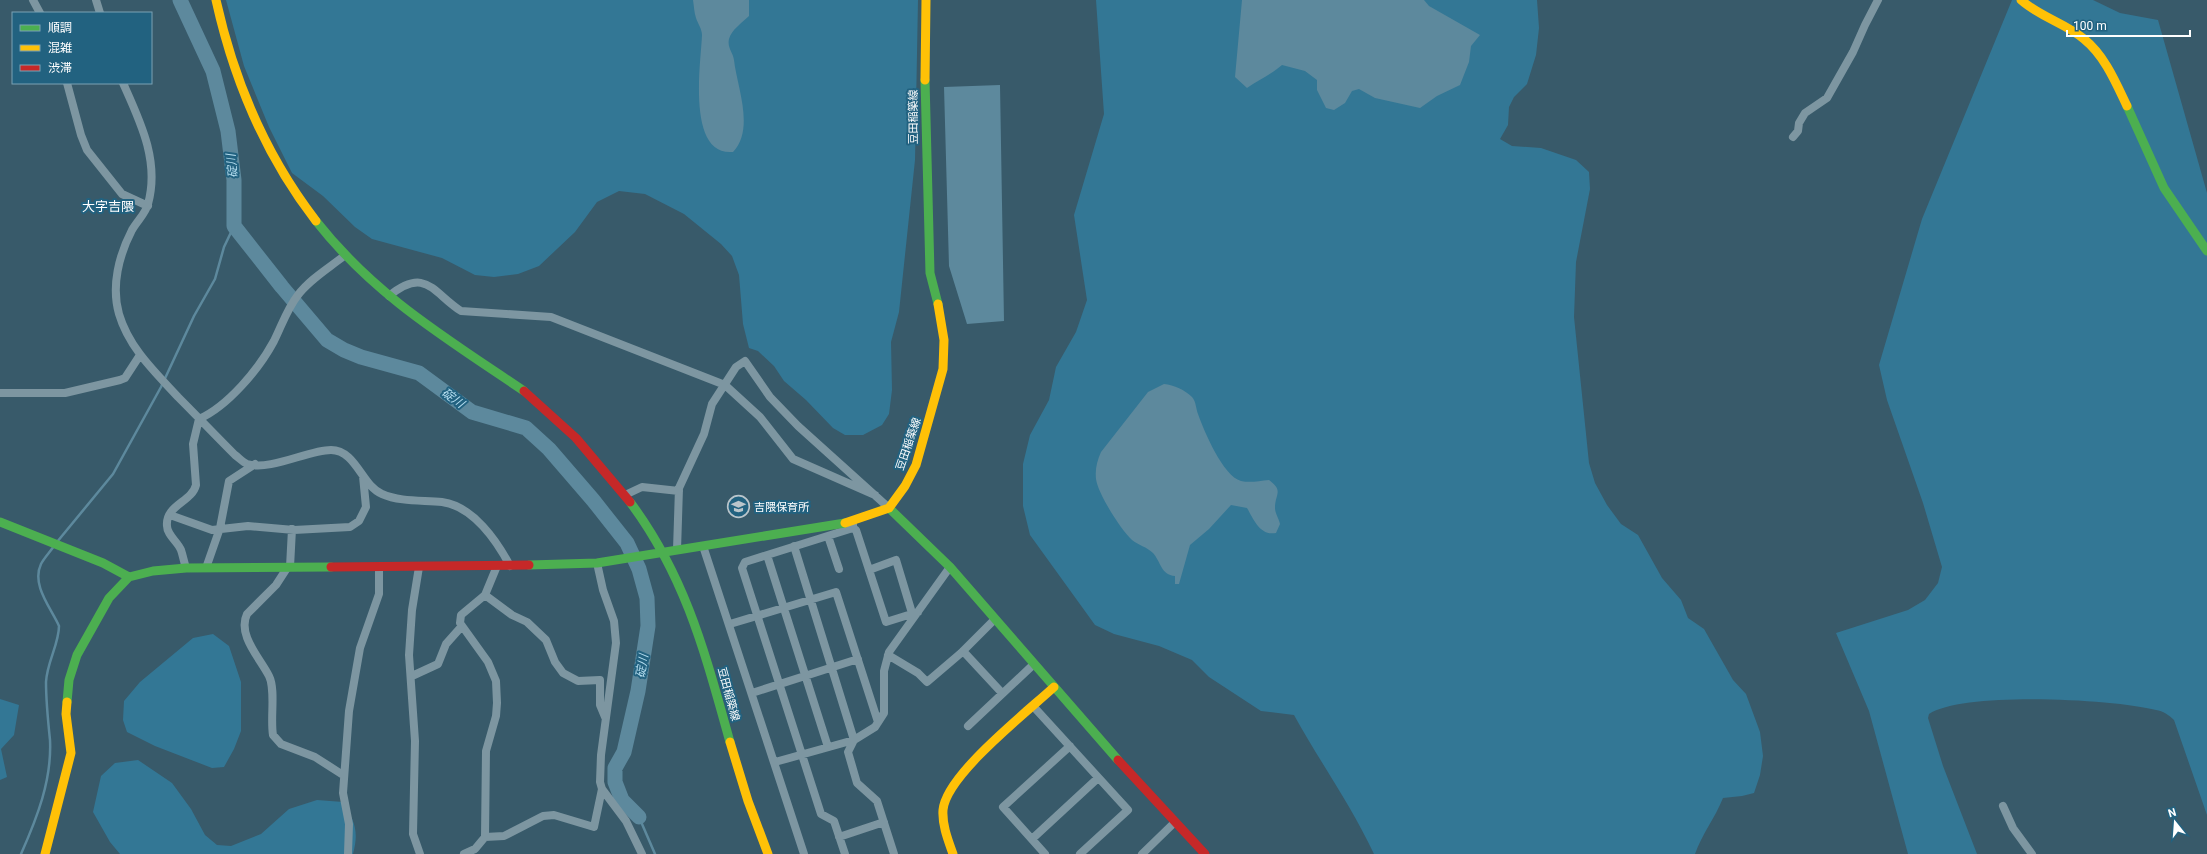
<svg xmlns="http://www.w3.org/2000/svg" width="2207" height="854" viewBox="0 0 2207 854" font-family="Roboto,'Noto Sans JP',sans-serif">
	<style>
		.green { fill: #337795 }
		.water { fill: #5d899d }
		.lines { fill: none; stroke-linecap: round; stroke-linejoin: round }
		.stream { stroke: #5d899d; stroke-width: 2.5 }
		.river { stroke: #5d899d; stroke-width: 15 }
		.street { stroke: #7d96a1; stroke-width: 8 }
		.fast { stroke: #4caf50; stroke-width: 9 }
		.slow { stroke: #ffc107; stroke-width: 9 }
		.jam { stroke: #c62828; stroke-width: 9 }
		.labels { text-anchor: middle; stroke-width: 4; stroke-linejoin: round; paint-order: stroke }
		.street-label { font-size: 11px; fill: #fff; stroke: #226280 }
		.poi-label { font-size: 11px; fill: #fff; stroke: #226280; text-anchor: start }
		.water-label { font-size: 12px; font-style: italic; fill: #b4ddef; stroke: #226280 }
		.quarter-label { font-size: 13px; fill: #fff; stroke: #226280 }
	</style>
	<rect width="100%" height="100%" fill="#385a6a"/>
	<path class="green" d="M226,0H918L915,160L899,312L891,342L892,390L889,414L882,425L863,435H845L833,428L806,400L784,381L774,366L758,351L749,348L743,324L739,275L732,256L721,244L684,214L645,194L619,191L597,202L575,232L539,266L518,274L494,277L475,275L442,258L372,239L355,227L323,196L292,173L269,127L244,66Z
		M1096,0H1537L1539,28L1536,55L1527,84L1514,97L1509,107L1508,125L1500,139L1512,146L1541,148L1576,160L1589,172L1590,189L1576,262L1574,317L1589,463L1595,483L1607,505L1621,524L1638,535L1662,578L1681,600L1688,618L1704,629L1733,680L1746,694L1760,732L1763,756L1760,775L1754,793L1742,796L1723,798C1715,818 1702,834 1695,854H1374C1351,805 1320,762 1294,715L1261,711L1209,677L1192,660L1159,646L1114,634L1095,625L1030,535L1023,506V464L1030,435L1049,400L1056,367L1076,332L1087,300L1074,215L1104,114Z
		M2012,0H2093L2120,13L2158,20L2207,193V815L2174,720C2169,715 2163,711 2156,710C2114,699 1963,691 1929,714L1928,718L1943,766L1977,854H1908L1869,711L1836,633L1908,610L1925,600L1938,583L1942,567L1923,503L1887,400L1879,365L1922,219Z
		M213,634L229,646L241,682V731L234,749L224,767L212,768L155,746L127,732L123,720L124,701L140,682L193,638Z
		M0,699L19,705L14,735L1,749L7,777L0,780Z
		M138,760L172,783L191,809L205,835L217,845L231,846L261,834L289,809L317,800L343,802C355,822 359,831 353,854H120L110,842L93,812L101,776L115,763Z"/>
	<path class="water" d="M693,0H749V16C743,22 731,30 729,39C727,48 733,52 734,60C737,87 755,129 733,152C686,156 701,62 702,35C702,29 698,24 696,18C694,12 694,6 693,0Z
		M1242,0H1424L1429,6L1480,35L1471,46L1469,62L1460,85L1437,96L1420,108L1375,98L1359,89L1352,91L1345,103L1334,110L1326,108L1317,90V80L1305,71L1282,65C1272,74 1258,80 1247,88L1235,77Z
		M1000,85L1004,321L967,324L949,266L944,87Z
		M1164,384C1174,385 1185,390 1192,397C1196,401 1196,409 1198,414C1204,431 1223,476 1241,481C1250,483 1259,481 1269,480C1284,491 1275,494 1275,508C1275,513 1279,519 1280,524L1276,533C1260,536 1254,520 1247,508L1231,505L1209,529L1190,545L1179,584H1175V576C1161,575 1161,562 1153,553C1147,547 1138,545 1132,540C1121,530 1098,494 1096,479C1095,469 1097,461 1101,452L1148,392Z"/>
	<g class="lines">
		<path class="stream" d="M57,542L113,474L161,387L194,316L215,279L224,247L234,226
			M639,817L655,854
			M21,854C37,818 52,780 50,740C48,721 46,701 46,682C47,662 59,644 59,626C51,608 31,585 41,564C44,558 50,552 54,546"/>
		<path class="river" d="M180,0L213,71L228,131L234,180V226L282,287L327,340L344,350L361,357L419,373L472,412L526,428L549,449L593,500L627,543L639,569L647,598L648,626L638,691L624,752L615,768V782L622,800L639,817"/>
		<path class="street" d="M33,0L40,13
			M96,0L100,13
			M67,83L81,135L87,150L122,194L148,206
			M123,83C140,121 160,161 148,204C146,213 137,221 132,230C119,255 111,286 119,314C129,348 155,372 178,397C197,416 216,436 235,455C239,458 243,462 247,464C271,471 308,450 331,450C356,450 362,486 382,494C400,502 423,500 442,502C473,506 497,541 510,566
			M1793,137L1798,131L1799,123L1805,113L1827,98L1853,52L1865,25L1878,0
			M389,296C426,266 433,293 461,311L551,317L725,385L760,417L793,459L875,495
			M0,393H65L120,380L125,378L140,355
			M625,495L642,487L679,491
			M170,515L212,530L248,526L294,530L350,527L359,521L366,507L363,476
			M853,528L856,530L886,622L918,612
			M828,536L839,569
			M703,546L804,854
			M794,546L854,740L848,752L857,783L877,801L894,854
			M677,550L679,488L704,434L712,404L736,367L745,361L770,397L798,426L889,508
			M767,555L828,747
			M597,563L603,590L614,621L616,643L601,755L600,782L602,789L626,821L642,854
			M290,567L292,529
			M419,567L412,610L409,655L415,741L413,834L420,854
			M186,568C184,562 183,556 181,550C178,542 167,535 167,526C165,505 192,502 196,485L193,444L199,419C228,406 259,369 274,341C282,325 287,309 298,295C310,279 329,268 344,256
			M206,568L220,528L229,481L255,464
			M287,568L276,585L247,614C237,635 260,658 269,676C276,690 270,718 273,735L281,744L315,757L343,775
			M869,570L896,560L912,613
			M485,595L512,615L527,622L546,640L555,662L563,673L578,681L600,680V705L605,717
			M730,624L836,592L878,722
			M963,651L1002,693
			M888,655L918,673L927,682L961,653L995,619
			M412,676L438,664L446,644L462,626
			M752,693L858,659
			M1033,706L1128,810L1080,854
			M968,726L1034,664
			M775,762L854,740L875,727L884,713V671L889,652L950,567
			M2003,806L2013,828L2032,854
			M485,837L504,836L543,816L554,815L594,827L602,789
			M839,837L884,822
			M1032,839L1098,778
			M348,854L349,824L343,793L349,711L360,648L379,594V567
			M464,854L475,849L485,837L486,751L496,716L497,703L496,681L488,662L460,623L461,615L485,595L497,566
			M845,854L834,821L821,814L742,568L745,562L853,528V521
			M1045,854L1003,807L1070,746
			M1142,854L1175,822"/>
		<path class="fast" d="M925,80L930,273L938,304
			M2127,106L2164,188L2207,251
			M316,221C375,296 446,338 524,391
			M630,502C686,577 705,653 730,742
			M889,508L950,567L1118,760
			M0,522L103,563L129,577
			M529,565L597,563L845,523
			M67,702L69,680L77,655L109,598L129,577L153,571L186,568L331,567"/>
		<path class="slow" d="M216,0C234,81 265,155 316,221
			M2021,0C2040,17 2065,23 2084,39C2105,56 2116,83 2127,106
			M925,80L926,0
			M845,523L889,508L905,486L916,465L943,369L944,340L938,304
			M730,742L748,801L768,854
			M45,854L71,753L66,714L67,702
			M953,854C948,840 942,825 943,810C946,775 1027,712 1054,687"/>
		<path class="jam" d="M524,391L576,438L630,502
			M331,567L529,565
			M1118,760L1205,854"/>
	</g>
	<defs>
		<symbol id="school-ring" viewBox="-11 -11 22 22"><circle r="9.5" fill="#226280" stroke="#b9c5cb" stroke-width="1.5"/><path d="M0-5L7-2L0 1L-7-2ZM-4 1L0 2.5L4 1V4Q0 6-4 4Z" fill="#b9c5cb"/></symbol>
	</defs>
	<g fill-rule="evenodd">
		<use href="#school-ring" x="726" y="494" width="25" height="25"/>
	</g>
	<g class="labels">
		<g class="street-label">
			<text transform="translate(913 117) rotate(-90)" y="4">豆田稲築線</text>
			<text transform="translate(908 444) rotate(-71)" y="4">豆田稲築線</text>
			<text transform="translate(729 694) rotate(75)" y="4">豆田稲築線</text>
		</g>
		<g class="poi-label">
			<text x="754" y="511">吉隈保育所</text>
		</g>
		<g class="water-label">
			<text transform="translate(232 166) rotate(-96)" y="4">碇川</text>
			<text transform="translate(453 398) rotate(36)" y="4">碇川</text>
			<text transform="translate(642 666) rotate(-81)" y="4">碇川</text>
		</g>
		<g class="quarter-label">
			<text x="108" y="211">大字吉隈</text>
		</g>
	</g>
	<rect x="12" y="12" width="140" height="72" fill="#226280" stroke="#7aa1b3"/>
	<rect x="20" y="25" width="20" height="6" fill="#4caf50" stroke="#7aa1b3"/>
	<text x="48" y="32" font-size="12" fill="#ffffff">順調</text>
	<rect x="20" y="45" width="20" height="6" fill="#ffc107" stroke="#7aa1b3"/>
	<text x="48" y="52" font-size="12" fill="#ffffff">混雑</text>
	<rect x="20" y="65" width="20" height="6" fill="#c62828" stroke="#7aa1b3"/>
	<text x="48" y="72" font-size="12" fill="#ffffff">渋滞</text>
	<g transform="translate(2175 822) rotate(343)" stroke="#226280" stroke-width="3" paint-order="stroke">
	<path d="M0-3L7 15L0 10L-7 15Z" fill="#ffffff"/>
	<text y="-6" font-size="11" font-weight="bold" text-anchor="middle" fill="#ffffff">N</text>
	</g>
	<path d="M2067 30v6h123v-6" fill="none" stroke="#ffffff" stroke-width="2"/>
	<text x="2073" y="30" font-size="12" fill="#ffffff" stroke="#226280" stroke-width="3" paint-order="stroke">100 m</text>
</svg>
